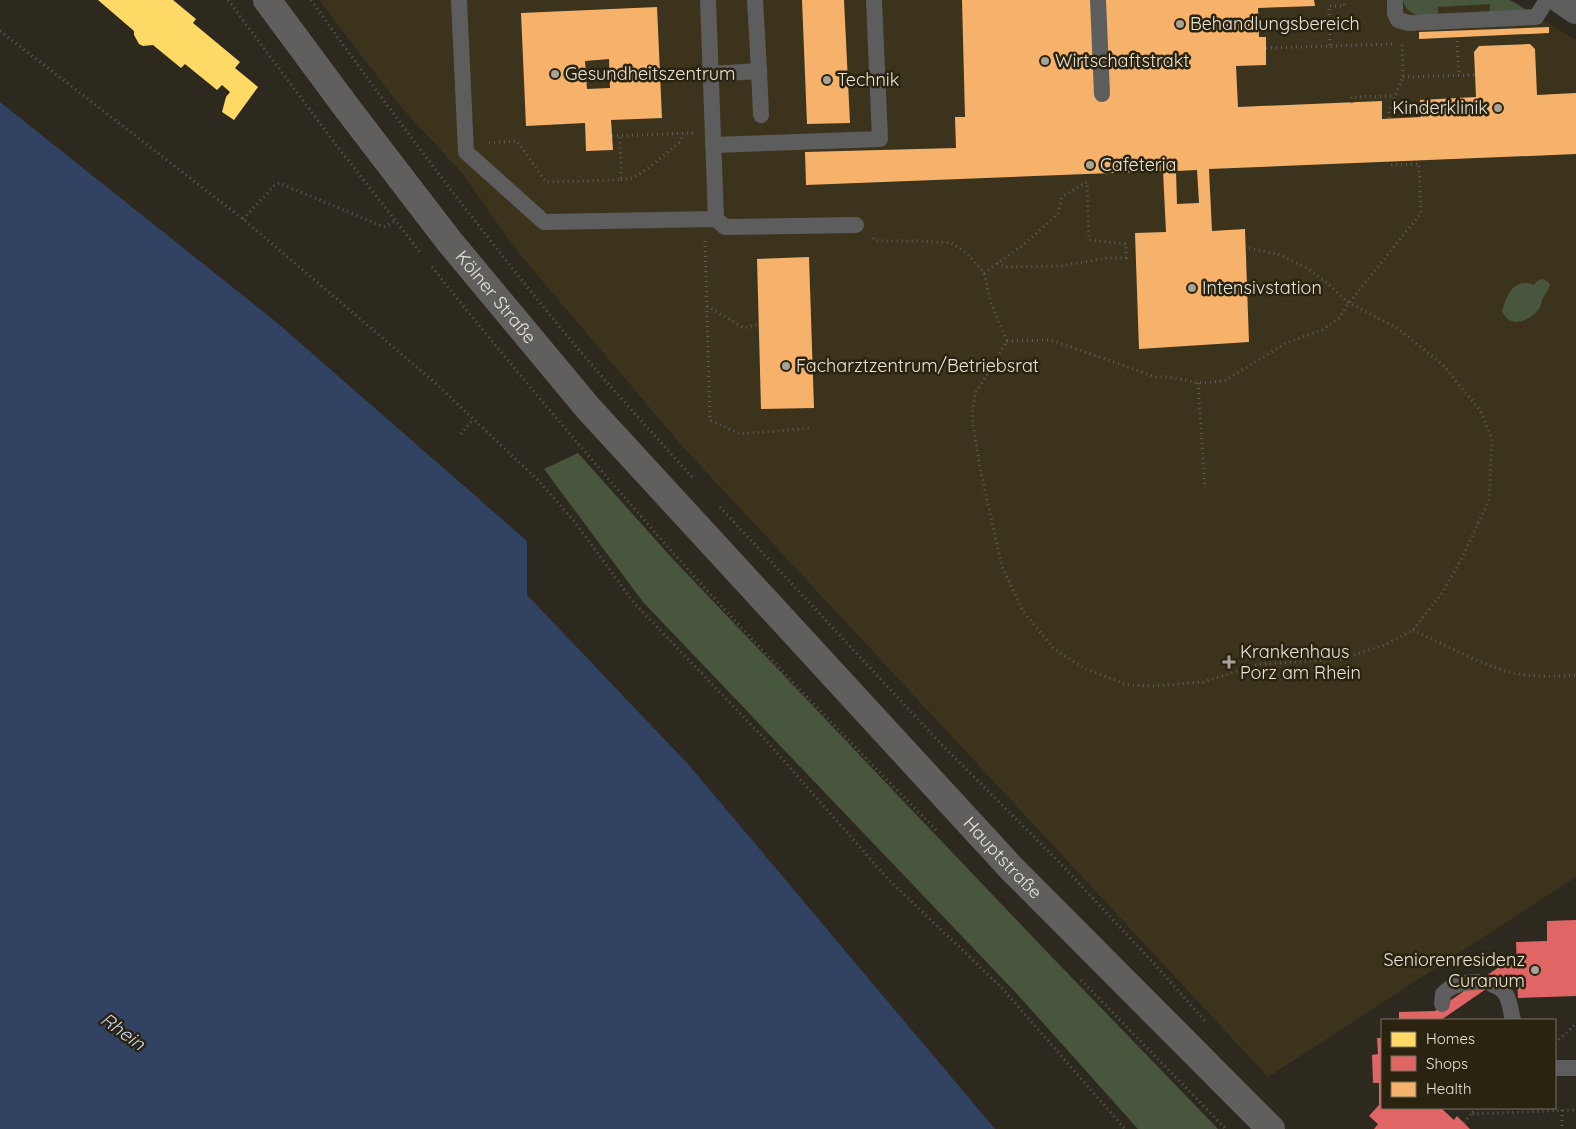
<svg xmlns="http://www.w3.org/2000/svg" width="1576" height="1129" viewBox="0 0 1576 1129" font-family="Quicksand,sans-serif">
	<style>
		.built { fill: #3c331c }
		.green { fill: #48563e }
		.water { fill: #314263 }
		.homes { fill: #ffd966 }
		.shops { fill: #e06666 }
		.health { fill: #f6b26b; fill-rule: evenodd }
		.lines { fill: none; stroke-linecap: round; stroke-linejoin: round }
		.path { stroke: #5e5d5a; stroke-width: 3; stroke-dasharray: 1 4; stroke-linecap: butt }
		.service { stroke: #5e5d5e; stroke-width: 16 }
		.minor { stroke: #5e5d5e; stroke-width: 28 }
		.secondary { stroke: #605f5e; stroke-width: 28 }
		.poi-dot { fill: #a7a397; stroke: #292310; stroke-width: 2 }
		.labels { text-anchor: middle; stroke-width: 5; stroke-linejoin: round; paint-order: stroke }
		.poi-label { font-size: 18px; fill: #e8e4d8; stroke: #292310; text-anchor: start }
		.street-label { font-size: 18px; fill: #e8e4d8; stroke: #292310 }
		.water-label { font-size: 19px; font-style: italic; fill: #cad9f3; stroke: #292310 }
	</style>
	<rect width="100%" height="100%" fill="#2d291f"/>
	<path class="built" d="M319,0H1510L1576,40V877L1268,1077L683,447L533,270L512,244L462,173L400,106Z"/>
	<path class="green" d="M1403,0H1510L1528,11L1490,13V4L1438,7V15C1424,16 1406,17 1403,0Z
		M1543,279L1548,282L1550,285C1548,290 1547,292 1544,296C1541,300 1542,306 1538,310C1528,322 1510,329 1502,311C1507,295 1514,277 1534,285L1537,281Z
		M578,453L671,557L1049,954L1218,1129H1138L1018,995L643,602L544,469Z"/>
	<path class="water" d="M0,102L275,321L527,541V595L688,764L995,1129H0Z"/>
	<path class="homes" d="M98,0H173L196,19L193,23L240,62L235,68L258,87L234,120L222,112L226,97L230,92L222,85L217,90L185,64L181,68L153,45L143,46L139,44L134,35V31Z"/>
	<path class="shops" d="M1576,920V996L1518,998L1517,976H1505L1441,1020H1399V1012L1435,1011L1502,965L1517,964L1516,942L1547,941V921Z
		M1377,1038H1382V1108H1441L1454,1120L1457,1116L1470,1129H1374L1378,1124L1369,1116L1379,1105V1083H1373L1372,1055L1378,1054Z"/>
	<path class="health" d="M802,0H844L850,123L807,124Z
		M962,0H1314L1315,6L1258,8L1259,37H1266V65L1236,66L1238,107L1382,101V119L1421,117L1420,100L1476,97L1474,52L1479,46L1530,44L1535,49L1537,95L1576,93V154L1209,169L1212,231L1245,229L1249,342L1139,349L1135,233L1166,232L1163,171L806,185L805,152L956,148L955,117H965ZM1197,170L1199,203L1177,204L1176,171Z
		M657,7L662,118L611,120L613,150L586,151L585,123L526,126L521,13ZM609,59L610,88L587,89L585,61Z
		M1549,27V33L1419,39V32Z
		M809,257L814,408L761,409L757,259Z"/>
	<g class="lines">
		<path class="path" d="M228,0L337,146L420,252
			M311,0C390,111 472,220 559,326C602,378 647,427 692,477
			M0,31L243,219L433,381L538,480L574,521L634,603L761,735L888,879L1002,988L1125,1129
			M1457,41L1459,75
			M1330,45L1329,6H1344V0
			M1266,48L1396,44
			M1403,77L1475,75
			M1352,103L1351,97L1395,96
			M1389,118V111L1403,77L1402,43
			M612,136L693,133
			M489,143L517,141L546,182L621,180L620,136
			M621,180L633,178L650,167L681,141L682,134
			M243,219L274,186L279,183L384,227L395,221
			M873,238L876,241H917L951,243L968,254L984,273L991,303L1007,341L975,394L972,417L980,468L1002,567L1023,611L1054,649L1084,668L1127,685L1153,686L1203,682L1260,664L1341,659L1385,645L1413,630L1443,592L1463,556L1489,500L1492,438L1480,410L1442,364L1397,328L1349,303L1328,284L1307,268L1278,254L1248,248
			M705,241L710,420L740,434L811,428
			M432,267C510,365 592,461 675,555C760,650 849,741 938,832
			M984,273L1022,246L1058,214L1062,197L1087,182L1089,240L1126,244V258H1107L1061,266L1006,267L996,263
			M707,306L744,328L758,324
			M1007,341L1051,340L1156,377H1169L1198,383L1224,381L1286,343L1322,330L1339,318L1349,303L1421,213L1419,164L1391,165V162
			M1198,383L1205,488
			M461,434L473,419
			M720,507L943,746L1060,863L1158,968L1205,1021
			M1413,630C1443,644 1474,661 1506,671C1526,677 1555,677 1576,675
			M1081,980L1226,1129
			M1555,1043L1576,1024
			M1477,1108L1471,1114L1576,1110
			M1562,1110V1129
			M1464,1123L1471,1114"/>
		<path class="service" d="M459,0L466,152L544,222L716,219L725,227L856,225
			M708,0L716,219
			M1098,0L1102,94
			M1395,0V13L1398,20L1409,23L1536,17L1547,0
			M759,71L761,115
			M710,74L759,71L755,0
			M713,145L880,139L874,0
			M1493,985C1510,990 1509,1005 1513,1020
			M1442,1004L1443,994C1452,984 1464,982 1477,982
			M1555,1068H1576"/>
		<path class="minor" d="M1561,0L1576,10"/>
		<path class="secondary" id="s1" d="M267,0L347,108L449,241L588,408L1012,869L1271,1129"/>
	</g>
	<g class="poi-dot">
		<circle cx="1180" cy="24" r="5"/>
		<circle cx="1045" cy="61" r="5"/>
		<circle cx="555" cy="74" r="5"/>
		<circle cx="827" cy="80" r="5"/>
		<circle cx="1498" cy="108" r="5"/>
		<circle cx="1090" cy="165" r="5"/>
		<circle cx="1192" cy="288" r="5"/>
		<circle cx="786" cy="366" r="5"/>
		<path d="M1226.5 654.5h5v5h5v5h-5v5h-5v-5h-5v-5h5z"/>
		<circle cx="1535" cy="970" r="5"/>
	</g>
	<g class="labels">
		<g class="poi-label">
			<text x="1190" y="30">Behandlungsbereich</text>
			<text x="1055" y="67">Wirtschaftstrakt</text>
			<text x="565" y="80">Gesundheitszentrum</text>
			<text x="837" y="86">Technik</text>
			<text x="1488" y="114" text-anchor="end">Kinderklinik</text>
			<text x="1100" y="171">Cafeteria</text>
			<text x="1202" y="294">Intensivstation</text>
			<text x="796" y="372">Facharztzentrum/Betriebsrat</text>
			<text x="1240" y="658">Krankenhaus<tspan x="1240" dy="21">Porz am Rhein</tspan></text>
			<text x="1525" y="966" text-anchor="end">Seniorenresidenz<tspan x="1525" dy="21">Curanum</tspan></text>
		</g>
		<g class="street-label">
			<text dy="6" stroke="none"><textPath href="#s1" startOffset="375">Kölner Straße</textPath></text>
			<text dy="6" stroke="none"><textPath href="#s1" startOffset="1131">Hauptstraße</textPath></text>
		</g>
		<g class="water-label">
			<text transform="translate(123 1031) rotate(36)" y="7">Rhein</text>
		</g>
	</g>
	<rect x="1381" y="1019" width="175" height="90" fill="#292310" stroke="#757060"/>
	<rect x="1391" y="1032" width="25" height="15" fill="#ffd966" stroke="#757060"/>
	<text x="1426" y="1044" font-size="15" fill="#e8e4d8">Homes</text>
	<rect x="1391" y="1056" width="25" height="15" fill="#e06666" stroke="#757060"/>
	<text x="1426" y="1069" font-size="15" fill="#e8e4d8">Shops</text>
	<rect x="1391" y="1082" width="25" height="15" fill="#f6b26b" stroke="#757060"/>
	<text x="1426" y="1094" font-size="15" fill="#e8e4d8">Health</text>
</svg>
